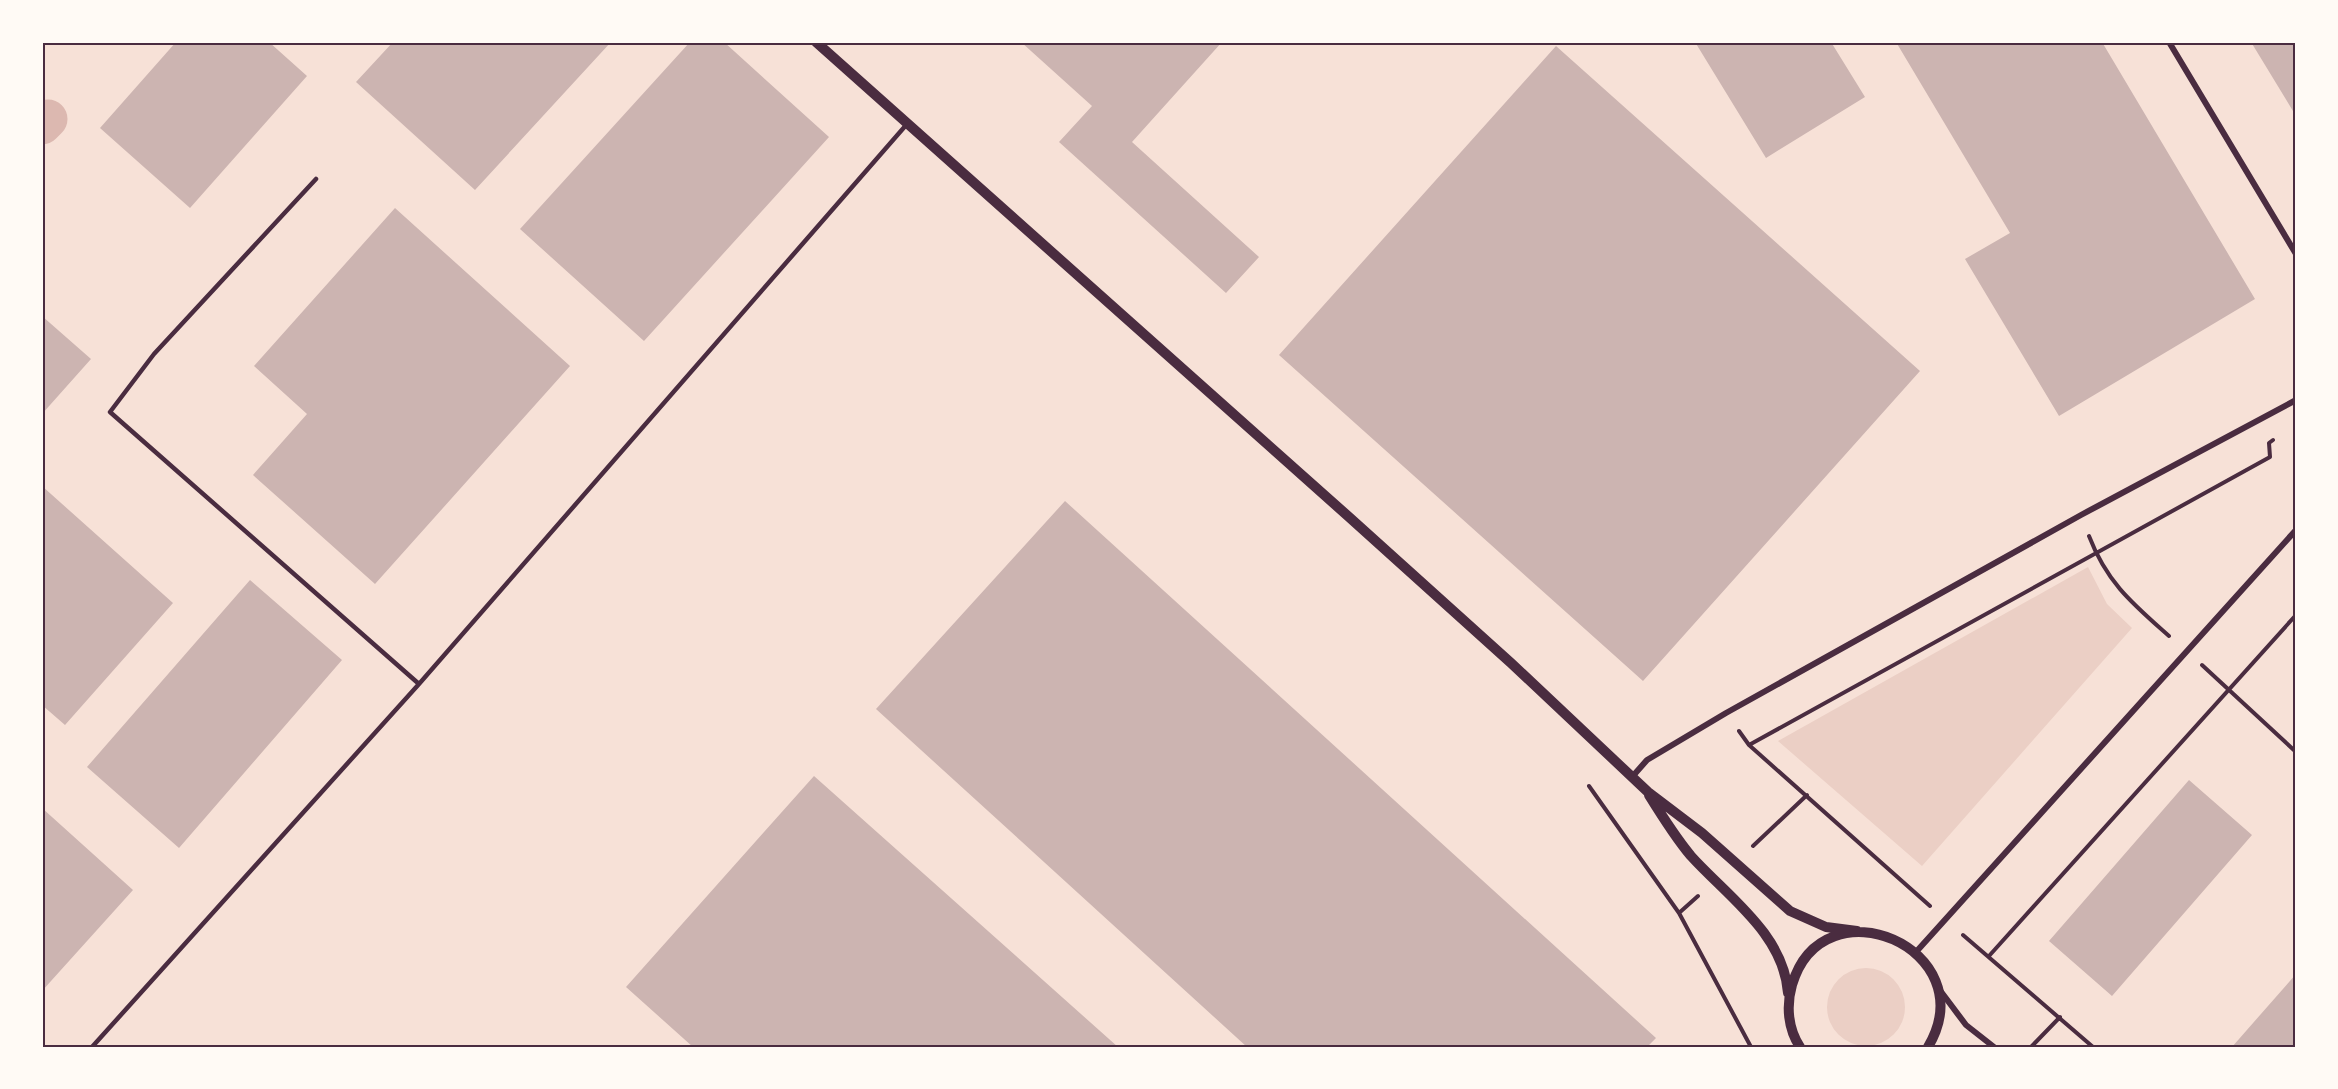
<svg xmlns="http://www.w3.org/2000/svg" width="2338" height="1089" viewBox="0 0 2338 1089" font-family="'Noto Sans',sans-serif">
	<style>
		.green { fill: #ebcfc5 }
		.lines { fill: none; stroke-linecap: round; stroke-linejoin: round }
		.canal { stroke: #dcb8b0; stroke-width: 39 }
		.building { fill: #ccb4b1 }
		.path { stroke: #4a2c40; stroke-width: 4 }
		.service { stroke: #4a2c40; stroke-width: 4.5 }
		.minor { stroke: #4a2c40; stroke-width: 6 }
		.tertiary { stroke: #4a2c40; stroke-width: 10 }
		.neatline { fill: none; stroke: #4a2c40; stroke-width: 2 }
	</style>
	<rect width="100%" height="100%" fill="#f7e1d7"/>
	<path class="green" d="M2088,567L2107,604L2132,628L1922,866L1778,741Z
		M1827 1007a39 39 0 1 1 78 0a39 39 0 1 1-78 0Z"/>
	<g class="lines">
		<path class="canal" d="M42,125L48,119"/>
	</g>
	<path class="building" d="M176,42H269L307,76L190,208L100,128Z
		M393,42H611L475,190L356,82Z
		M690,42H724L829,137L644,341L520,229Z
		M1021,42H1222L1132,142L1259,257L1226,293L1059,142L1092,106Z
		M1695,42H1831L1865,97L1766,158Z
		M1896,42H2102L2255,299L2059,416L1965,259L2010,233Z
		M2251,42H2296V116Z
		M1556,46L1920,371L1643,681L1279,355Z
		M395,208L570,366L375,584L253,475L307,414L254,366Z
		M42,316L91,359L42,414Z
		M42,486L173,603L65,725L42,705Z
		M1065,501L1656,1038L1647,1047H1247L876,709Z
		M250,580L342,660L179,848L87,767Z
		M814,776L1118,1047H693L626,987Z
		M2189,780L2252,835L2112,996L2049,941Z
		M42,808L133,890L42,991Z
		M2296,974V1047H2232Z"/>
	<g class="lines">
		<path class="path" d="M2089,536C2107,583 2133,604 2169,636
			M2202,665L2296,752
			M1739,731L1749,745L1930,906
			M1749,745L2270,457L2269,443L2273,440
			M1589,786L1679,913L1751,1047
			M1753,846L1807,795
			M1679,913L1698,896
			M1963,935L2093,1047
			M1989,956L2296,615
			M2031,1047L2060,1017"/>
		<path class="service" d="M316,179L154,354L110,412L419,684
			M92,1047L419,684L907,124"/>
		<path class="minor" d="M2169,42L2296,254
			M1632,777L1647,760L1726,713L2081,515L2296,400
			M1916,952L2296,530
			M1939,989L1966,1025L1994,1047"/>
		<path class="tertiary" d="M816,42L1349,517L1511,663L1648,792L1702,833L1790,911L1826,927L1857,931
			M1649,795C1662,816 1675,837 1691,856C1727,896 1784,934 1788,993
			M1800,1047C1788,1029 1786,1006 1792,985C1823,879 1986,949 1928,1047"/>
	</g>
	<rect width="2338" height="1089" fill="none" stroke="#fffaf5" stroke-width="87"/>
	<rect x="44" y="44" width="2250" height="1002" class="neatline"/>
</svg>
